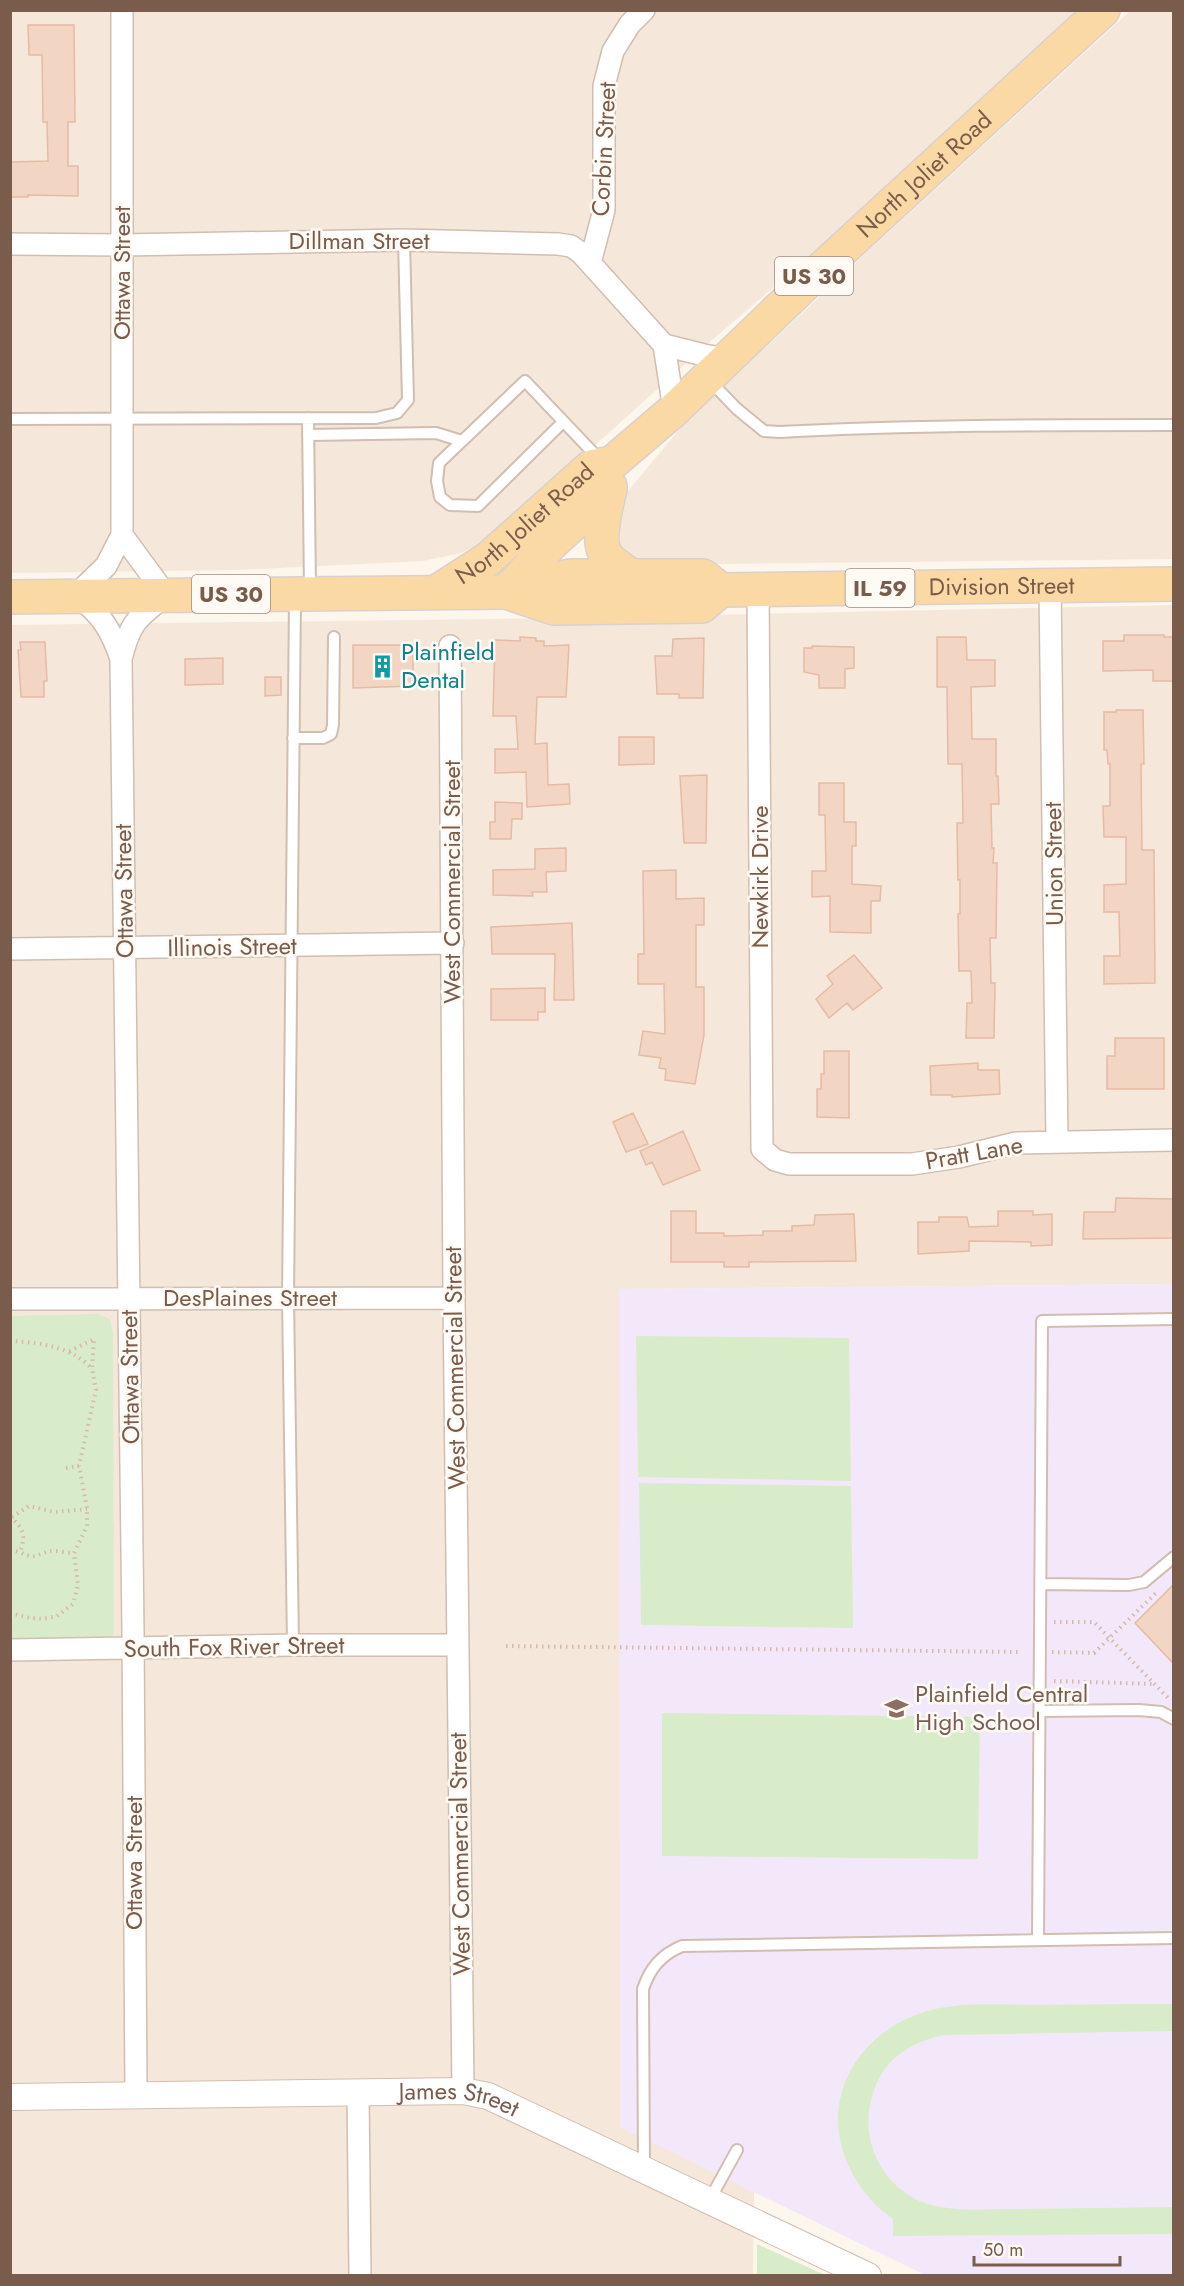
<svg xmlns="http://www.w3.org/2000/svg" width="1184" height="2286" viewBox="0 0 1184 2286" font-family="Jost,sans-serif">
	<style>
		.residential { fill: #f5e8da }
		.education { fill: #f3e8fa }
		.green { fill: #d8ecc9 }
		.building { fill: #f3d5c3; stroke: #e6bba3; stroke-width: 1.5 }
		.lines { fill: none; stroke-linecap: round; stroke-linejoin: round }
		.service-casing { stroke: #d1beb0; stroke-width: 14 }
		.minor-casing { stroke: #d1beb0; stroke-width: 24 }
		.tertiary-casing { stroke: #d1beb0; stroke-width: 28 }
		.primary-casing { stroke: #dad1cd; stroke-width: 36 }
		.path { stroke: #d9b8a5; stroke-width: 4; stroke-dasharray: 1.5 4.5; stroke-linecap: butt }
		.service { stroke: #fff; stroke-width: 10 }
		.minor { stroke: #fff; stroke-width: 21 }
		.tertiary { stroke: #fff; stroke-width: 26 }
		.primary { stroke: #fbd9a5; stroke-width: 33 }
		.labels { text-anchor: middle; stroke-width: 5; stroke-linejoin: round; paint-order: stroke }
		.shield { fill: #fffaf3; stroke: #a28b7f; stroke-width: 1.5 }
		.shield-label { font-size: 22px; font-weight: bold; fill: #7a5c4d }
		.street-label { font-size: 24px; fill: #7a5c4d; stroke: #fffaf3 }
		.culture-label { font-size: 24px; fill: #0d838f; stroke: #fffaf3; text-anchor: start }
		.education-label { font-size: 24px; fill: #785e54; stroke: #fffaf3; text-anchor: start }
	</style>
	<rect width="100%" height="100%" fill="#fdf6ec"/>
	<path class="residential" d="M10,11H1082L860,213L711,341L505,526L477,546L461,553L423,561L236,570L11,573Z
		M1130,11H1173V559L635,565L621,560L613,509L683,425L868,251Z
		M1173,605V1284L619,1289L754,2192L753,2275H11L10,625L560,618Z"/>
	<path class="education" d="M1173,1284V2275H925L620,2127L619,1289Z"/>
	<path class="green" d="M98,1314L110,1319L113,1333L114,1633L110,1639L11,1643V1316Z
		M636,1336L849,1338L851,1481L638,1477Z
		M639,1483L851,1486L853,1628L641,1625Z
		M662,1713L980,1717L978,1859L662,1856Z
		M1173,2004V2031L944,2035C908,2043 882,2060 872,2097C858,2142 885,2192 931,2205C959,2212 989,2209 1018,2209C1070,2208 1122,2208 1173,2207V2234L893,2236V2219C862,2198 838,2159 838,2119C839,2056 894,2011 954,2006C983,2003 1012,2005 1041,2005C1085,2004 1129,2004 1173,2004Z
		M757,2244L825,2275H757Z"/>
	<path class="building" d="M28,25H74L75,122H68V166H78V196L28,195V197H10V162L48,161L47,122H43L42,55H29Z
		M1124,635H1164V637H1173V681H1153V670L1103,671V641H1124Z
		M520,637L536,638V641H544V646L569,645L566,697H537L535,744L547,743L548,785L569,784L570,804L527,807L526,772L495,773V749H518L516,716H493L495,640L520,641Z
		M937,637H966L967,660H995V686L971,687L972,739H996V776H998L999,804H991L992,848H994L993,863H997L996,938H990L991,983H995L994,1038H966L967,1003H972L971,971H959L958,914H960V880H958L957,823H963L962,764H948L947,687H937Z
		M704,638L703,698H679V694H657L655,656H672L673,639Z
		M20,642H45L47,681H44V697H21L18,650H21Z
		M353,645H413V686L353,688Z
		M812,646L854,647V668L845,669V688H819V675L804,672V648H812Z
		M223,658V684L185,685V659Z
		M265,677H281V695L265,696Z
		M1116,710H1143L1144,764H1141L1142,850H1154L1155,983L1104,984V956H1120L1119,912H1104V885L1126,884V837H1104L1103,806H1110V764H1108L1107,750H1104V712H1116Z
		M619,737H654V764L619,765Z
		M707,775L706,843H684L680,776Z
		M819,783H844V822H856V846H852V884L881,886L880,901H871V933L830,932V896L812,897V871H826L825,815H819Z
		M495,802L522,803V819H512L511,839H490V822H495Z
		M566,848V871L546,872L547,892H532L533,896L493,895V870L535,869V849Z
		M676,870V899L704,898V925H696V987H704V1035L695,1084L665,1080L666,1069L659,1068L661,1058L639,1055L643,1031L665,1034L664,984H638V954H644L643,871Z
		M572,923L574,1000H554L555,954H492L491,927Z
		M854,955L882,988L853,1010L847,1003L829,1018L816,999L833,984L827,976Z
		M545,988V1012H538V1020H491V989Z
		M1115,1038H1164V1089H1107V1056H1115Z
		M824,1051H849V1118L817,1117V1089H821V1074H824Z
		M978,1063V1070H999L1000,1094L952,1097V1095H931L930,1066Z
		M633,1113L648,1144L626,1152L613,1122Z
		M683,1131L700,1170L663,1185L652,1162L646,1165L640,1151Z
		M1116,1198L1173,1199V1238L1083,1239L1084,1212H1115Z
		M671,1211H696V1233H724V1236L763,1235V1231H792V1226L814,1225L815,1215L854,1214L856,1261L749,1262V1267H724V1262H671Z
		M998,1211H1033V1215L1052,1214V1245L1031,1246V1242L969,1241V1251L918,1254V1222H939V1217H967L969,1227L998,1226Z
		M1173,1585V1663L1135,1623Z"/>
	<g class="lines">
		<defs>
			<path id="service" d="M710,381L737,409L764,431L780,432C911,425 1042,425 1174,425
				M308,418L310,589
				M10,419L376,418L397,413L408,400L404,240
				M563,422L478,506L450,505L440,497L437,481L439,463L525,381L600,460
				M308,435L436,433L462,441
				M293,738H323L331,734L333,725L334,637
				M1041,1584L1129,1585L1144,1582L1174,1557
				M293,1645L288,1298L295,599
				M1040,1711L1139,1710L1161,1712L1174,1719
				M1038,1940L1042,1321L1174,1319
				M644,2169L643,1989C650,1968 661,1955 682,1946L1174,1938
				M709,2201L737,2150"/>
			<path id="minor" d="M10,244L122,245L404,240L558,244L571,246L581,253L664,345L674,410
				M590,263L604,210V86L613,51L630,24L644,10
				M664,345L704,355L727,359
				M122,535L166,595C137,618 130,622 121,659L133,1631L136,2095
				M1050,586L1057,1142
				M758,589L762,1149L775,1160L789,1164H912L959,1157L1016,1143L1174,1140
				M450,646L454,1298L463,2091
				M121,659C111,629 101,614 76,595L106,566L122,535V10
				M10,949L453,943
				M10,1299L454,1298
				M10,1650L293,1645H458
				M358,2092L360,2276"/>
			<g id="tertiary">
				<path id="s1" d="M10,2097L463,2091L488,2096L868,2276"/>
			</g>
			<g id="primary">
				<path d="M610,486C608,505 593,543 609,559C616,566 625,571 632,577"/>
				<path id="s2" d="M438,591L488,559L591,467L612,463L674,410L806,283L1103,10"/>
				<path id="s3" d="M506,592L554,608L702,606L721,590L1174,584"/>
				<path d="M506,592L552,543L610,490"/>
				<path d="M10,597L506,592L570,576H703L721,590"/>
			</g>
		</defs>
		<use href="#service" class="service-casing"/>
		<use href="#minor" class="minor-casing"/>
		<use href="#tertiary" class="tertiary-casing"/>
		<use href="#primary" class="primary-casing"/>
		<path class="path" d="M10,1341C38,1342 73,1347 92,1369
			M66,1468L79,1466
			M10,1517C24,1528 26,1536 20,1552C39,1562 38,1551 54,1551C60,1551 68,1553 74,1553
			M12,1517L29,1506L54,1512L87,1509
			M10,1550L20,1552
			M10,1613L30,1618L43,1619L57,1616L73,1604L78,1585L74,1553L87,1526V1509L79,1466L96,1390L92,1369L94,1339L68,1352
			M1054,1622H1094L1169,1699
			M506,1646L1020,1652
			M1052,1652L1094,1653L1156,1593
			M1054,1681L1154,1684"/>
		<use href="#service" class="service"/>
		<use href="#minor" class="minor"/>
		<use href="#tertiary" class="tertiary"/>
		<use href="#primary" class="primary"/>
	</g>
	<defs>
		<symbol id="building-bare" viewBox="-9 -9 18 18"><path d="M-4-6H4V6H1V3H-1V6H-4ZM-2.5-4.3h1.7v1.8h-1.7ZM.8-4.3h1.7v1.8H.8ZM-2.5-1h1.7V.8h-1.7ZM.8-1h1.7V.8H.8Z" fill="#0f9aa8" stroke="#fffaf3" stroke-width="2.5" paint-order="stroke"/></symbol>
		<symbol id="school-bare" viewBox="-9 -9 18 18"><path d="M0-5L7-2L0 1L-7-2ZM-4 1L0 2.5L4 1V4Q0 6-4 4Z" fill="#8d6e63" stroke="#fffaf3" stroke-width="2.5" paint-order="stroke"/></symbol>
	</defs>
	<g fill-rule="evenodd">
		<use href="#building-bare" x="366" y="650" width="33" height="33"/>
		<use href="#school-bare" x="880" y="1692" width="33" height="33"/>
	</g>
	<g class="labels">
		<g class="shield">
			<rect x="775" y="257" width="78" height="38" rx="4.5"/>
			<rect x="845.5" y="569" width="69" height="38" rx="4.5"/>
			<rect x="192" y="575" width="78" height="38" rx="4.5"/>
		</g>
		<g class="shield-label">
			<text x="814" y="284">US 30</text>
			<text x="880" y="596">IL 59</text>
			<text x="231" y="602">US 30</text>
		</g>
		<g class="street-label">
			<text transform="translate(604 149) rotate(-87)" y="8">Corbin Street</text>
			<text dy="8" stroke="none"><textPath href="#s2" startOffset="644">North Joliet Road</textPath></text>
			<text x="359" y="249">Dillman Street</text>
			<text transform="translate(122 273) rotate(-90)" y="8">Ottawa Street</text>
			<text dy="8" stroke="none"><textPath href="#s2" startOffset="110">North Joliet Road</textPath></text>
			<text dy="8" stroke="none"><textPath href="#s3" startOffset="504">Division Street</textPath></text>
			<text transform="translate(1054 864) rotate(-91)" y="8">Union Street</text>
			<text transform="translate(760 877) rotate(-90)" y="8">Newkirk Drive</text>
			<text transform="translate(452 882) rotate(-90)" y="8">West Commercial Street</text>
			<text transform="translate(124 891) rotate(-91)" y="8">Ottawa Street</text>
			<text transform="translate(232 947) rotate(-1)" y="8">Illinois Street</text>
			<text transform="translate(974 1153) rotate(-10)" y="8">Pratt Lane</text>
			<text x="250" y="1306">DesPlaines Street</text>
			<text transform="translate(455 1368) rotate(-91)" y="8">West Commercial Street</text>
			<text transform="translate(130 1377) rotate(-91)" y="8">Ottawa Street</text>
			<text transform="translate(234 1647) rotate(-1)" y="8">South Fox River Street</text>
			<text transform="translate(460 1854) rotate(-91)" y="8">West Commercial Street</text>
			<text transform="translate(134 1863) rotate(-90)" y="8">Ottawa Street</text>
			<text dy="8" stroke="none"><textPath href="#s1" startOffset="450">James Street</textPath></text>
		</g>
		<g class="culture-label">
			<text x="401" y="660">Plainfield<tspan x="401" dy="28">Dental</tspan></text>
		</g>
		<g class="education-label">
			<text x="915" y="1702">Plainfield Central<tspan x="915" dy="28">High School</tspan></text>
		</g>
	</g>
	<rect width="1184" height="2286" fill="none" stroke="#7a5c4d" stroke-width="24"/>
	<path d="M974 2256v9h146v-9" fill="none" stroke="#7a5c4d" stroke-width="3"/>
	<text x="983" y="2256" font-size="18" fill="#7a5c4d" stroke="#fffaf3" stroke-width="4.5" paint-order="stroke">50 m</text>
</svg>
